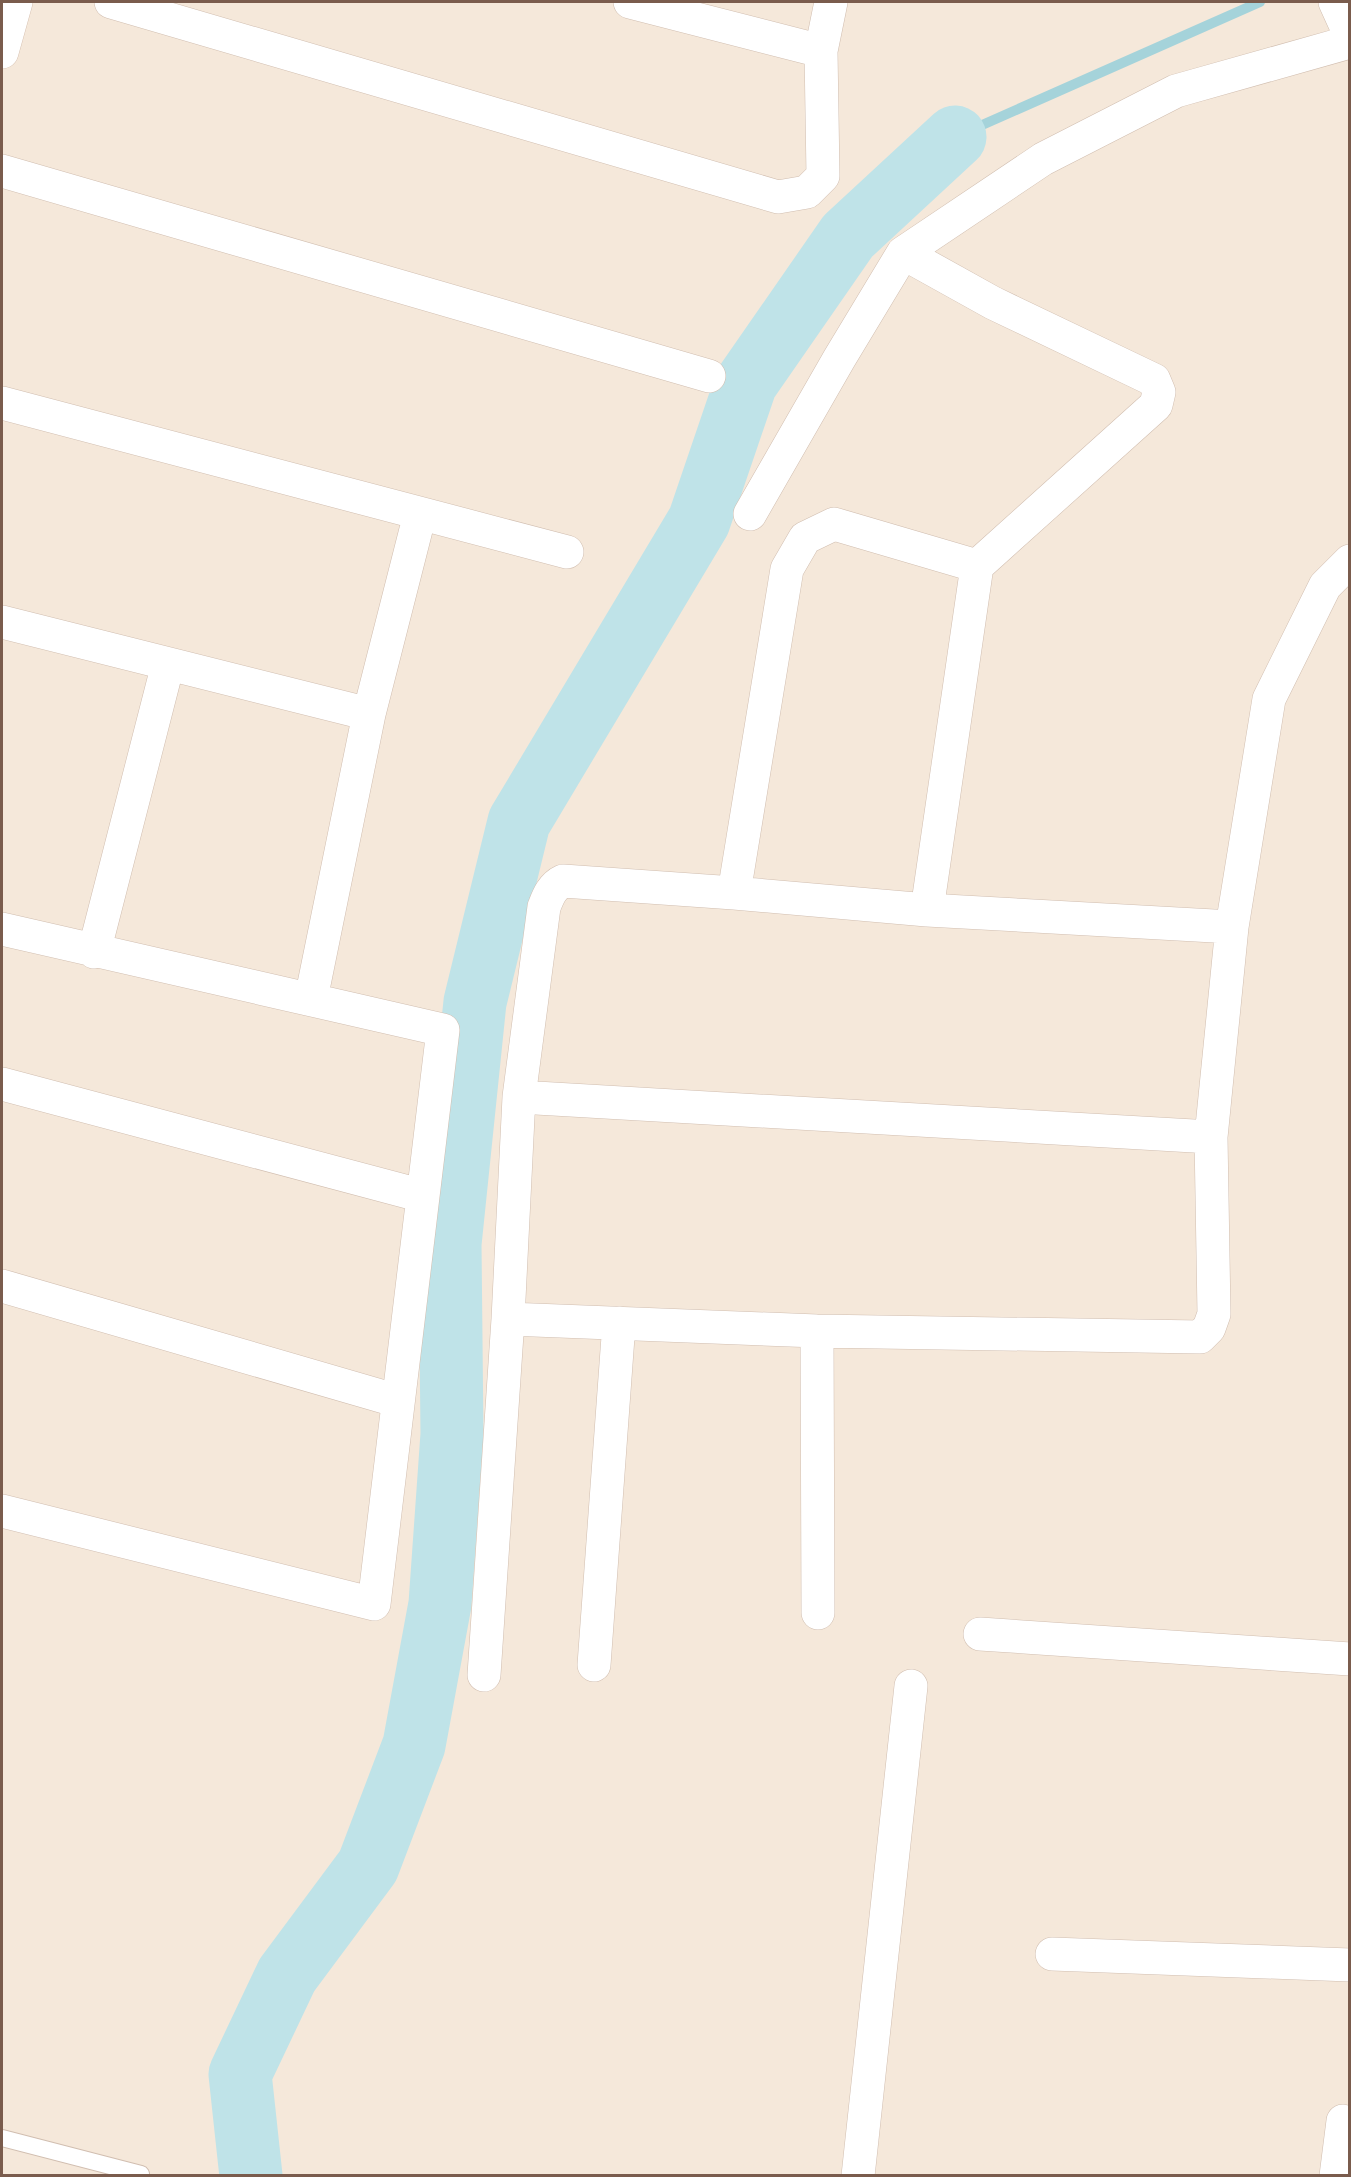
<svg xmlns="http://www.w3.org/2000/svg" width="1351" height="2177" viewBox="0 0 1351 2177" font-family="Mulish,sans-serif">
	<style>
		.residential { fill: #f5e8da }
		.lines { fill: none; stroke-linecap: round; stroke-linejoin: round }
		.stream { stroke: #a5d3da; stroke-width: 10 }
		.river { stroke: #bfe3e8; stroke-width: 63 }
		.lane-casing { stroke: #d1beb0; stroke-width: 18 }
		.street-casing { stroke: #d1beb0; stroke-width: 34 }
		.secondary-casing { stroke: #d6c0b0; stroke-width: 34 }
		.lane { stroke: #fff; stroke-width: 16 }
		.street { stroke: #fff; stroke-width: 33 }
		.secondary { stroke: #fff; stroke-width: 33 }
	</style>
	<rect width="100%" height="100%" fill="#fdf6ec"/>
	<path class="residential" d="M2,2H1349V2175H2Z"/>
	<g class="lines">
		<path class="stream" d="M955,137L1260,2"/>
		<path class="river" d="M251,2176L240,2074L287,1975L368,1866L414,1745L440,1604L452,1434L450,1244L475,1002L519,822L699,521L746,383L848,236L955,137"/>
		<defs>
			<path id="lane" d="M2,2138L141,2174"/>
			<path id="street" d="M111,2L778,197L807,192L823,176L821,51L831,2
				M630,2L821,51
				M1335,2L1350,35
				M2,171L709,376
				M903,253L993,303L1154,380L1159,392L1156,405L977,566L927,910
				M2,403L567,552
				M750,514L839,359L903,253L1043,159L1176,91L1350,42
				M2,622L369,714
				M734,893L787,569L805,538L834,524L977,566
				M2,929L443,1030L374,1604L2,1511
				M94,952L168,664
				M311,999L369,714L420,514
				M2,1084L423,1196
				M519,1097L1211,1137
				M2,1286L398,1401
				M508,1319L817,1331L1200,1337L1209,1328L1214,1314L1211,1137L1232,927L1269,699L1325,586L1350,561
				M817,1331L818,1613
				M980,1634L1350,1659
				M594,1665L619,1323
				M484,1675L508,1319L519,1097L544,907C548,897 552,886 563,881L734,893L927,910L1232,927
				M1052,1954L1350,1965
				M858,2176L911,1686
				M1336,2176L1343,2121"/>
			<path id="secondary" d="M2,52L16,2"/>
		</defs>
		<use href="#lane" class="lane-casing"/>
		<use href="#street" class="street-casing"/>
		<use href="#secondary" class="secondary-casing"/>
		<use href="#lane" class="lane"/>
		<use href="#street" class="street"/>
		<use href="#secondary" class="secondary"/>
	</g>
	<rect width="1351" height="2177" fill="none" stroke="#7a5c4d" stroke-width="6"/>
</svg>
